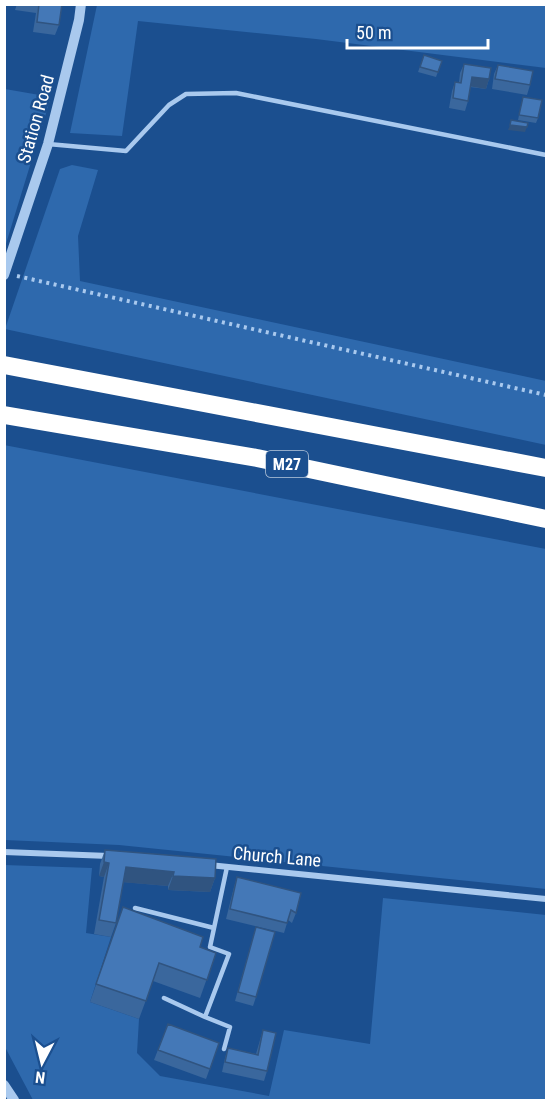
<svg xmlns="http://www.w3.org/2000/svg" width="551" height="1105" viewBox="0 0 551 1105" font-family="'Roboto Condensed',sans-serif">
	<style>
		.green { fill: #2e69ad }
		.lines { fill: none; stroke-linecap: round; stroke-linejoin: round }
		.path { stroke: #a9c9ee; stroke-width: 4; stroke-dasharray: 3 4.5; stroke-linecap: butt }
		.service { stroke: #a9c9ee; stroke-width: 4.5 }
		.minor { stroke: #a9c9ee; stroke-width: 6 }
		.tertiary { stroke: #a9c9ee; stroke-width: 10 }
		.motorway { stroke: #fff; stroke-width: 18 }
		.wall { fill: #3a679d }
		.shaded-wall { fill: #305480 }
		.building { fill: #4478b7; stroke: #305480; stroke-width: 1.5 }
		.labels { text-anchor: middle; stroke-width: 5; stroke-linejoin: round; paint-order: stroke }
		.shield { fill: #1b4f8f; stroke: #bbcadd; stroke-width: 1.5 }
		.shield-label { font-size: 16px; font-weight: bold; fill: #fff }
		.street-label { font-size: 18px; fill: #fff; stroke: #1b4f8f }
	</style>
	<rect width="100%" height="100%" fill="#1b4f8f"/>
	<path class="green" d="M97,5H546V68L316,39L138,21L122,136L70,133Z
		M5,89L51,97L5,247L4,89Z
		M72,165L98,170L78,236L80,281L546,381V445L5,329L60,169Z
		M4,445L546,549V889L119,845L5,840Z
		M4,865L92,868L86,933L111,937L90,1002L139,1019L137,1053L160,1076L269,1096L284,1030L370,1044L383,898L546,915V1100H33L5,1047Z"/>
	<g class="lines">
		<path class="path" d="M17,276L546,395"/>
		<path class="service" d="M48,144L126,151L169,105L186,94L236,93L546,155
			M135,908L214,928
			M164,998L205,1017L229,954L210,947L227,867
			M205,1017L230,1027L224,1049"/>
		<path class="minor" d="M4,852L109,856
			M209,865L546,899"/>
		<path class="tertiary" d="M4,275L48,144L79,20L81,4
			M4,1085L14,1100"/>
		<path class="motorway" d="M4,365L546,468
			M4,415L257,458L546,519"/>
	</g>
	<path class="wall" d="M17,4H62L59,25L55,35L33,32L36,13L15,10Z
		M424,55L442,61L436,77L418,72Z
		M464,64L489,79L486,89L470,87L468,101L465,111L449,108L452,91L455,82H459L460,73Z
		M498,65L530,85L527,95L492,89L494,74Z
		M523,97L538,118L536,123L518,120Z
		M105,850L215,878L210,892L168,890V886L123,882L116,923L111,937L94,934L104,877L99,876L100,864Z
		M237,877L296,913L292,923L288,920L284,933L226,919L234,887Z
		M123,907L200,947L216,953L200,998L153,981L139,1019L90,1002Z
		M256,927V997L253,1006L235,1001Z
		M168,1024L219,1043L206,1079L154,1060Z
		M263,1030L267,1071L264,1081L222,1072L225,1058L228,1048L256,1054L260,1040Z"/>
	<path class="shaded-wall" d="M472,77L489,79L486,89L468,86Z
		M510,125L527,127L525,132L508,130Z
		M104,862L109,863L104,877L99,876Z
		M126,867L174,872L168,886L120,882Z
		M173,876L215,878L210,892L168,890Z"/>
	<path class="building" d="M39,4H62L59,25L37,22Z
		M424,55L442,61L438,72L420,67Z
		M464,64L491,68L489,79L472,77L468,101L453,98L455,82L461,83Z
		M498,65L533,71L530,85L495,79Z
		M523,97L542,100L538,118L519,115Z
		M511,120L528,123L527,127L510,125Z
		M105,850L216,859L215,878L173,876L174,872L126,867L116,923L99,920L109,863L104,862Z
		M237,877L301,893L296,913L291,910L287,923L230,909Z
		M123,907L203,937L200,947L216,953L207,980L159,963L146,1001L96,984Z
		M256,927L275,932L256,997L238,992Z
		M168,1024L219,1043L210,1069L158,1050Z
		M263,1030L276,1033L267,1071L225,1062L228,1048L258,1055Z"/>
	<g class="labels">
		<rect class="shield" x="266" y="451" width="42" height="26" rx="4.5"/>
		<g class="shield-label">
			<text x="287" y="470">M27</text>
		</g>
		<g class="street-label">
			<text transform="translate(36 119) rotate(-74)" y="6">Station Road</text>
			<text transform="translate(277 857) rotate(5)" y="6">Church Lane</text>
		</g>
	</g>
	<rect width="551" height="1105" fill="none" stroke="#ffffff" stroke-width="12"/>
	<g transform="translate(42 1063) rotate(187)" stroke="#1b4f8f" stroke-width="4.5" paint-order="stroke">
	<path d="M0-4.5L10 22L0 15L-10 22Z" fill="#ffffff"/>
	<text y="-9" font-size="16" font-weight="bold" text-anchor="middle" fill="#ffffff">N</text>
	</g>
	<path d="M347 39v9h141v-9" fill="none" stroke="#ffffff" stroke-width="3"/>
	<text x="356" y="39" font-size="18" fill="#ffffff" stroke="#1b4f8f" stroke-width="4.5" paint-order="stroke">50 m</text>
</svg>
